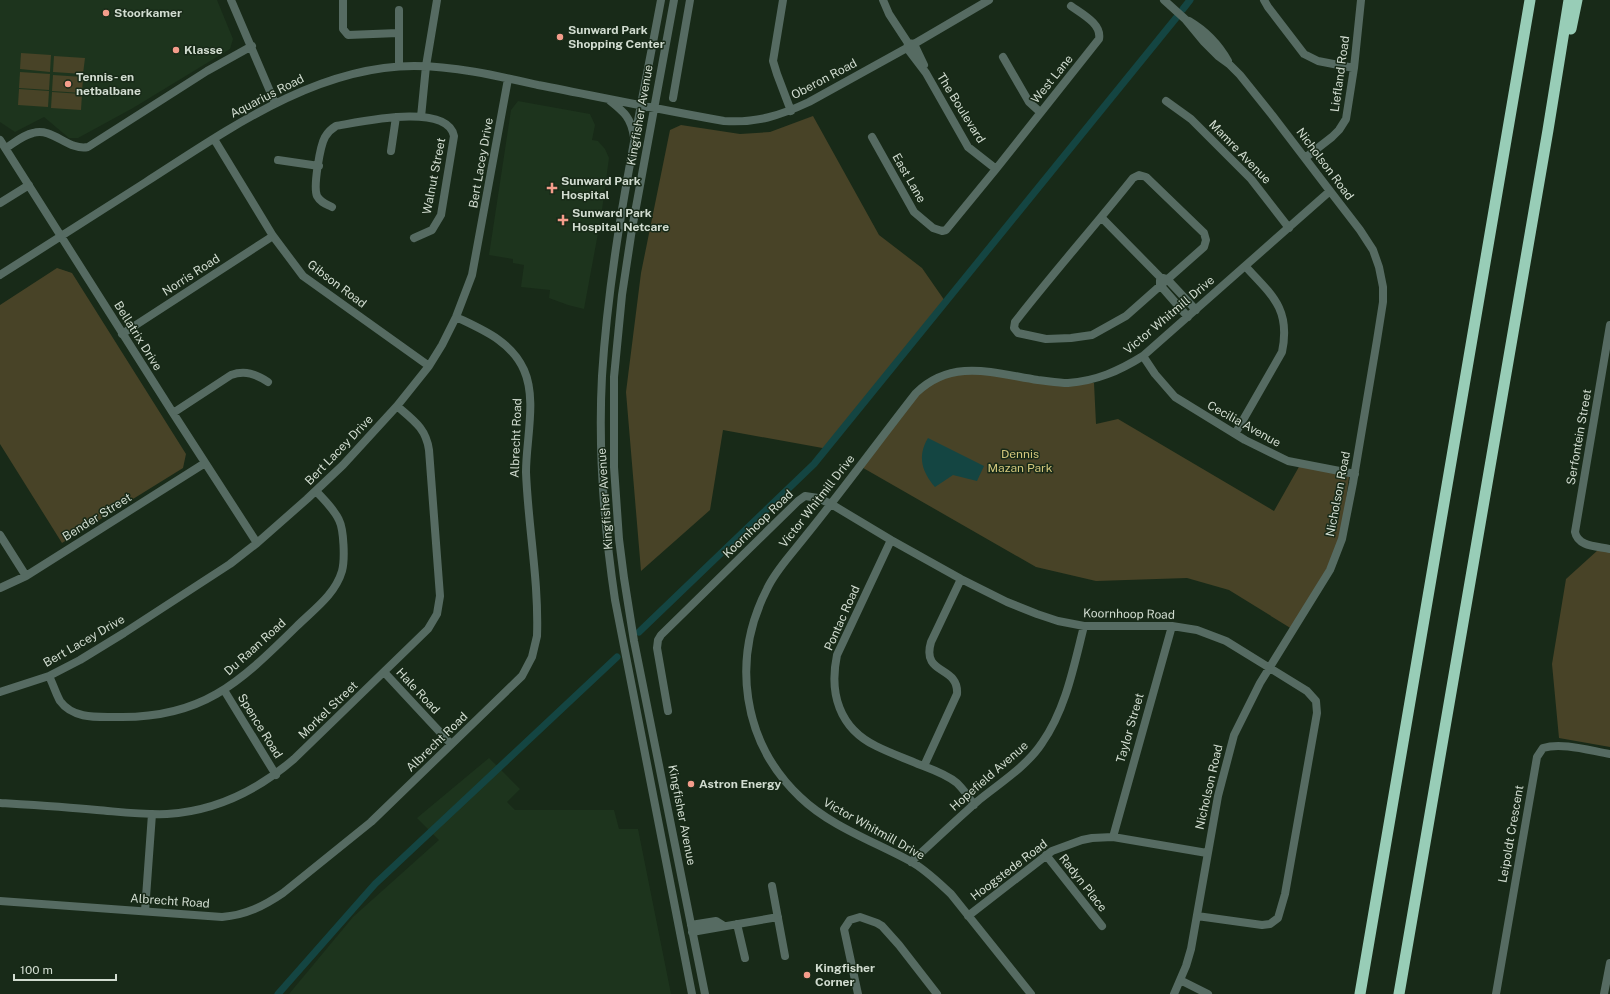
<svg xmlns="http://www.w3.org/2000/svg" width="1610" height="994" viewBox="0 0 1610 994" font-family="'Public Sans',sans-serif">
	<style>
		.built { fill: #1d341d }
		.green { fill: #484327 }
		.water { fill: #144542 }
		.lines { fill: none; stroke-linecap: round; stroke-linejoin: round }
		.canal { stroke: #144542; stroke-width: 7 }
		.minor { stroke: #566b62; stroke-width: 8 }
		.highway { stroke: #98cdb7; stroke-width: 11 }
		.poi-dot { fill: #f49d8b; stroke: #182a18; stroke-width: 1.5 }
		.labels { text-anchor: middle; stroke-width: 3; stroke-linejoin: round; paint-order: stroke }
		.poi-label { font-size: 12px; font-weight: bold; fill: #d1dcd0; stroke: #182a18; text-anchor: start }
		.street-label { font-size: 12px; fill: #d1dcd0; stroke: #182a18 }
		.park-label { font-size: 12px; fill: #d2c67c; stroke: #182a18 }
	</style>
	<rect width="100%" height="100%" fill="#182a18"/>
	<path class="built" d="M0,0H217L233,39L230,49L133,108L78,138H69L44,117L15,132L0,122Z
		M518,101L590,114L595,125L592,140L598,141L605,149L609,158L601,217L584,309L568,305L549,298L550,290L521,287L524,265L513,263V259L489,255L511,110Z
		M489,758L520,789L507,802L515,810H614L619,829H638L671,994H289L353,917L439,840L417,818Z"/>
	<path class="green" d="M21,53L51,55L50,72L20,69Z
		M54,56L85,58L83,74L53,72Z
		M20,72L50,74L49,90L19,88Z
		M53,75L83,77L82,93L52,91Z
		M19,89L49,91L48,107L18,105Z
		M52,92L82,94L81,110L51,108Z
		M813,116L879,235L922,268L947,304L828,449L723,430L710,510L641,571L626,392L641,273L670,130L681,125L740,134L770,132Z
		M57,268L72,273L186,454L183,468L62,543L0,444V305Z
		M974,371L1065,383H1094L1096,424L1118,419L1274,511L1300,465L1349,477L1342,529L1331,562L1292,629L1229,590L1187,578L1096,581L1036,567L858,465L916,389L943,375Z
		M1598,550L1610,552V747L1559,738L1552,664L1566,579Z"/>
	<path class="water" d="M928,438L984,466L977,481L953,475L935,487C922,472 917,456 928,438Z"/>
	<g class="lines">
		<path class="canal" d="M1183,9L1190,0
			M639,632L814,464L1176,18
			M278,994L375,884L617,657"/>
		<path class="minor" d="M231,0L275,103
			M343,0V29L348,35L398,33
			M661,0C638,124 610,249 602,376C598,450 604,526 615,600L692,994
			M674,0L632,229L622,295L614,377V467L619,539L624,578L634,641L705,994
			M783,0L773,61L777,74L791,111
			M883,0L889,14L908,43L914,44L924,65
			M1164,0L1185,19L1204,42L1218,56L1229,64L1240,75L1272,115L1330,191L1360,230L1373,250L1379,267L1383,287V302L1377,340L1353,483L1342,539L1330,570L1260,683L1234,735L1218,796L1191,949L1186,966L1174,994
			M1264,0L1268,7L1304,54L1318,61L1354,68
			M399,10V66
			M1189,21C1206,31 1219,45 1228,61
			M908,44L907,48L926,73L968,147L996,169
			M1003,57L1029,102L1040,112
			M673,98L690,0
			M609,100C624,112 631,117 634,137
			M1166,101L1191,119L1251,179L1289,228
			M421,117L426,66L437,0
			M872,137L914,212L933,228L942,231L946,230L996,169L1099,39C1102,24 1082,14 1071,6
			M214,139L273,236L303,276L429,366
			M0,140L173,413L257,543
			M6,148C14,143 23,135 33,133C53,127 68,151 88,147L207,71L252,46
			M391,151L396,117
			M1305,158L1332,137L1339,130L1346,119L1354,68L1361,0
			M278,160L319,166
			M1139,175L1146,177L1204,233L1206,240L1204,247L1126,316L1092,335L1071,338L1046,339L1018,333L1014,328L1015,322C1053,273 1094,227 1133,178Z
			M0,203L29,185
			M332,207C326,204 321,203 317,196C313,187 320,146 325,137C328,132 331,129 336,126C360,122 447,102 454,136L441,215L432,230L414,238
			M1102,218L1160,277L1167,279L1196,310
			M0,275C49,244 98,213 146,182C226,131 315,66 414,66C455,66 498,76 538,85C600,97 662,110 724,121C757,123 779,116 809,102L914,44L989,0
			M1160,280V285L1188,317
			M1610,325L1575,532C1578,547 1597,546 1610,549
			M122,334L273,236
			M1143,356L1155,374L1175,397L1245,440L1288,461L1355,474
			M173,413L231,375C245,370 256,374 268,382
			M1235,434L1282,352C1291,309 1272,295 1245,266
			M0,535L26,576
			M891,540L837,655C829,693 839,728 876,746C890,753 904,758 918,764C931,769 946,774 957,783C963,789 969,797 974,805
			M0,588L26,576L205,463
			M384,672L451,744
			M49,676C53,684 56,694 60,701C73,719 97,717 116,717C202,719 239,683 296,627C313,610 335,595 342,571C345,560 344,530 339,520C334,509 324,500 316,491
			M224,690L276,775
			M0,692L49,676L80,660L124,633L230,564L257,543L307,499L343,465L397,406L429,366L442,345L456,317L472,275L508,79
			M668,711L657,648L658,640L661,635L798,501L805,496L818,498L831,504L891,540L961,579L1007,602L1037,614L1058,621L1084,626H1172L1197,630L1226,641L1307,691L1316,701L1317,713L1285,894L1278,918L1270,924L1262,925L1197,916
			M924,766L957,694C959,665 921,676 931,642L961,579
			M0,803C32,805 65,807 97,810C121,812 144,815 167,814C216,811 258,790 294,759L428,629L437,614L440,596L429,450C426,428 413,420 397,406
			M1113,837L1172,626
			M1046,855L1102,926
			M911,862C934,841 956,820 979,800C1000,783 1027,766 1042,743C1066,709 1074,665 1084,626
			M772,886L785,956
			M0,901L222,917C246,915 264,906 283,893L371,822L522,676L532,657L537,636C539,581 528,526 526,472C526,440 537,399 524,370C511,341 483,330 456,317
			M145,911L152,814
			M968,916L1052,851L1082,840L1092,838L1113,837L1207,853
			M737,924L745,958
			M691,925L716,921L724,926
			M692,932L778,917
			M1180,980L1208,994
			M858,994L844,929L850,920L860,917L877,923L882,926L899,945L937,994
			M1031,994L951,894C938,882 925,869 910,861C873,841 830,826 800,797C742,742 731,659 767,589C773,576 782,565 791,554C804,538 817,522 830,505C859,468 887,430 916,393C952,358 993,373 1038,380C1048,381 1058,383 1068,383C1096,381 1119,371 1143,356L1330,191
			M1496,994L1537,757L1543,748C1562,742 1591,751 1610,754
			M1604,994L1610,963"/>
		<path class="highway" d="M1571,29L1577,0
			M1360,994L1530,0
			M1399,994L1548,130L1569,0"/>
	</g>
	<g class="poi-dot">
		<circle cx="106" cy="13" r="4"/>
		<circle cx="560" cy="37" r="4"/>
		<circle cx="176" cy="50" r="4"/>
		<circle cx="68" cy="84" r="4"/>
		<path d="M550 182h4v4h4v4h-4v4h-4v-4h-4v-4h4z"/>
		<path d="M561 214h4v4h4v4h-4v4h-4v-4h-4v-4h4z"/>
		<circle cx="691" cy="784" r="4"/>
		<circle cx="807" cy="975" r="4"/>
	</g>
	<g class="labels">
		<g class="poi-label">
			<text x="114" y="17">Stoorkamer</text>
			<text x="568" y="34">Sunward Park<tspan x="568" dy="14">Shopping Center</tspan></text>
			<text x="184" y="54">Klasse</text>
			<text x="76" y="81">Tennis- en<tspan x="76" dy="14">netbalbane</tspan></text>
			<text x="561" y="185">Sunward Park<tspan x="561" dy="14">Hospital</tspan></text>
			<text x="572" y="217">Sunward Park<tspan x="572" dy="14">Hospital Netcare</tspan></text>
			<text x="699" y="788">Astron Energy</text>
			<text x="815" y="972">Kingfisher<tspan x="815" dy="14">Corner</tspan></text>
		</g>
		<g class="street-label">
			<text transform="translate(1340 74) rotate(-82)" y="4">Liefland Road</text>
			<text transform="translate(824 79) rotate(-28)" y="4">Oberon Road</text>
			<text transform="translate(1052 79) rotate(-51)" y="4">West Lane</text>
			<text transform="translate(267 96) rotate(-27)" y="4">Aquarius Road</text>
			<text transform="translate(961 108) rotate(58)" y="4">The Boulevard</text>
			<text transform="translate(640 115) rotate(-80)" y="4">Kingfisher Avenue</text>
			<text transform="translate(1240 152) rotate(46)" y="4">Mamre Avenue</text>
			<text transform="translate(481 163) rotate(-80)" y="4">Bert Lacey Drive</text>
			<text transform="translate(1325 164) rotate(53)" y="4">Nicholson Road</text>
			<text transform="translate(434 176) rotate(-79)" y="4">Walnut Street</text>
			<text transform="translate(909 178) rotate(60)" y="4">East Lane</text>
			<text transform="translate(191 275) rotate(-33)" y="4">Norris Road</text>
			<text transform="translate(337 284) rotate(37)" y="4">Gibson Road</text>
			<text transform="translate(1169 315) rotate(-40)" y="4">Victor Whitmill Drive</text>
			<text transform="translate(138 336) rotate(58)" y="4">Bellatrix Drive</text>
			<text transform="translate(1244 424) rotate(29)" y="4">Cecilia Avenue</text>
			<text transform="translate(1579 437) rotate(-80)" y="4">Serfontein Street</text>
			<text transform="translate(516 438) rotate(-88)" y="4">Albrecht Road</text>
			<text transform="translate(339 450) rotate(-46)" y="4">Bert Lacey Drive</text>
			<text transform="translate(1338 494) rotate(-79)" y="4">Nicholson Road</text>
			<text transform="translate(605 499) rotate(-94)" y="4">Kingfisher Avenue</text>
			<text transform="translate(817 501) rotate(-52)" y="4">Victor Whitmill Drive</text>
			<text transform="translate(97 517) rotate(-32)" y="4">Bender Street</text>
			<text transform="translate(758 524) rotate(-44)" y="4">Koornhoop Road</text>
			<text transform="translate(1129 614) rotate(1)" y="4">Koornhoop Road</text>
			<text transform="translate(842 618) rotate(-66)" y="4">Pontac Road</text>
			<text transform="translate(84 641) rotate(-30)" y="4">Bert Lacey Drive</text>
			<text transform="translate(255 647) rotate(-42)" y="4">Du Raan Road</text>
			<text transform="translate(418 691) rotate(47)" y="4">Hale Road</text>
			<text transform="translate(328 710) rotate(-44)" y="4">Morkel Street</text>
			<text transform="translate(260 726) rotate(58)" y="4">Spence Road</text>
			<text transform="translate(1130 728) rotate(-74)" y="4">Taylor Street</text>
			<text transform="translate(437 742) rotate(-44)" y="4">Albrecht Road</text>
			<text transform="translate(989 776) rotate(-41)" y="4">Hopefield Avenue</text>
			<text transform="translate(1209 787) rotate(-77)" y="4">Nicholson Road</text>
			<text transform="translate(682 815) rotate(79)" y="4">Kingfisher Avenue</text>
			<text transform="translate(874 829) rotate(29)" y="4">Victor Whitmill Drive</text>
			<text transform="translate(1511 834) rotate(-80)" y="4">Leipoldt Crescent</text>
			<text transform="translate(1009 870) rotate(-37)" y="4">Hoogstede Road</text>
			<text transform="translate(1083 883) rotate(52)" y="4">Radyn Place</text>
			<text transform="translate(170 901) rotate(4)" y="4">Albrecht Road</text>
		</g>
		<g class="park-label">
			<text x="1020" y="458">Dennis<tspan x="1020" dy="14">Mazan Park</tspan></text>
		</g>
	</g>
	<path d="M14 974v6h102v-6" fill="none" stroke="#d1dcd0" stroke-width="2"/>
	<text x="20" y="974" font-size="12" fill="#d1dcd0" stroke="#182a18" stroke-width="3" paint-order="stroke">100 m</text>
</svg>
